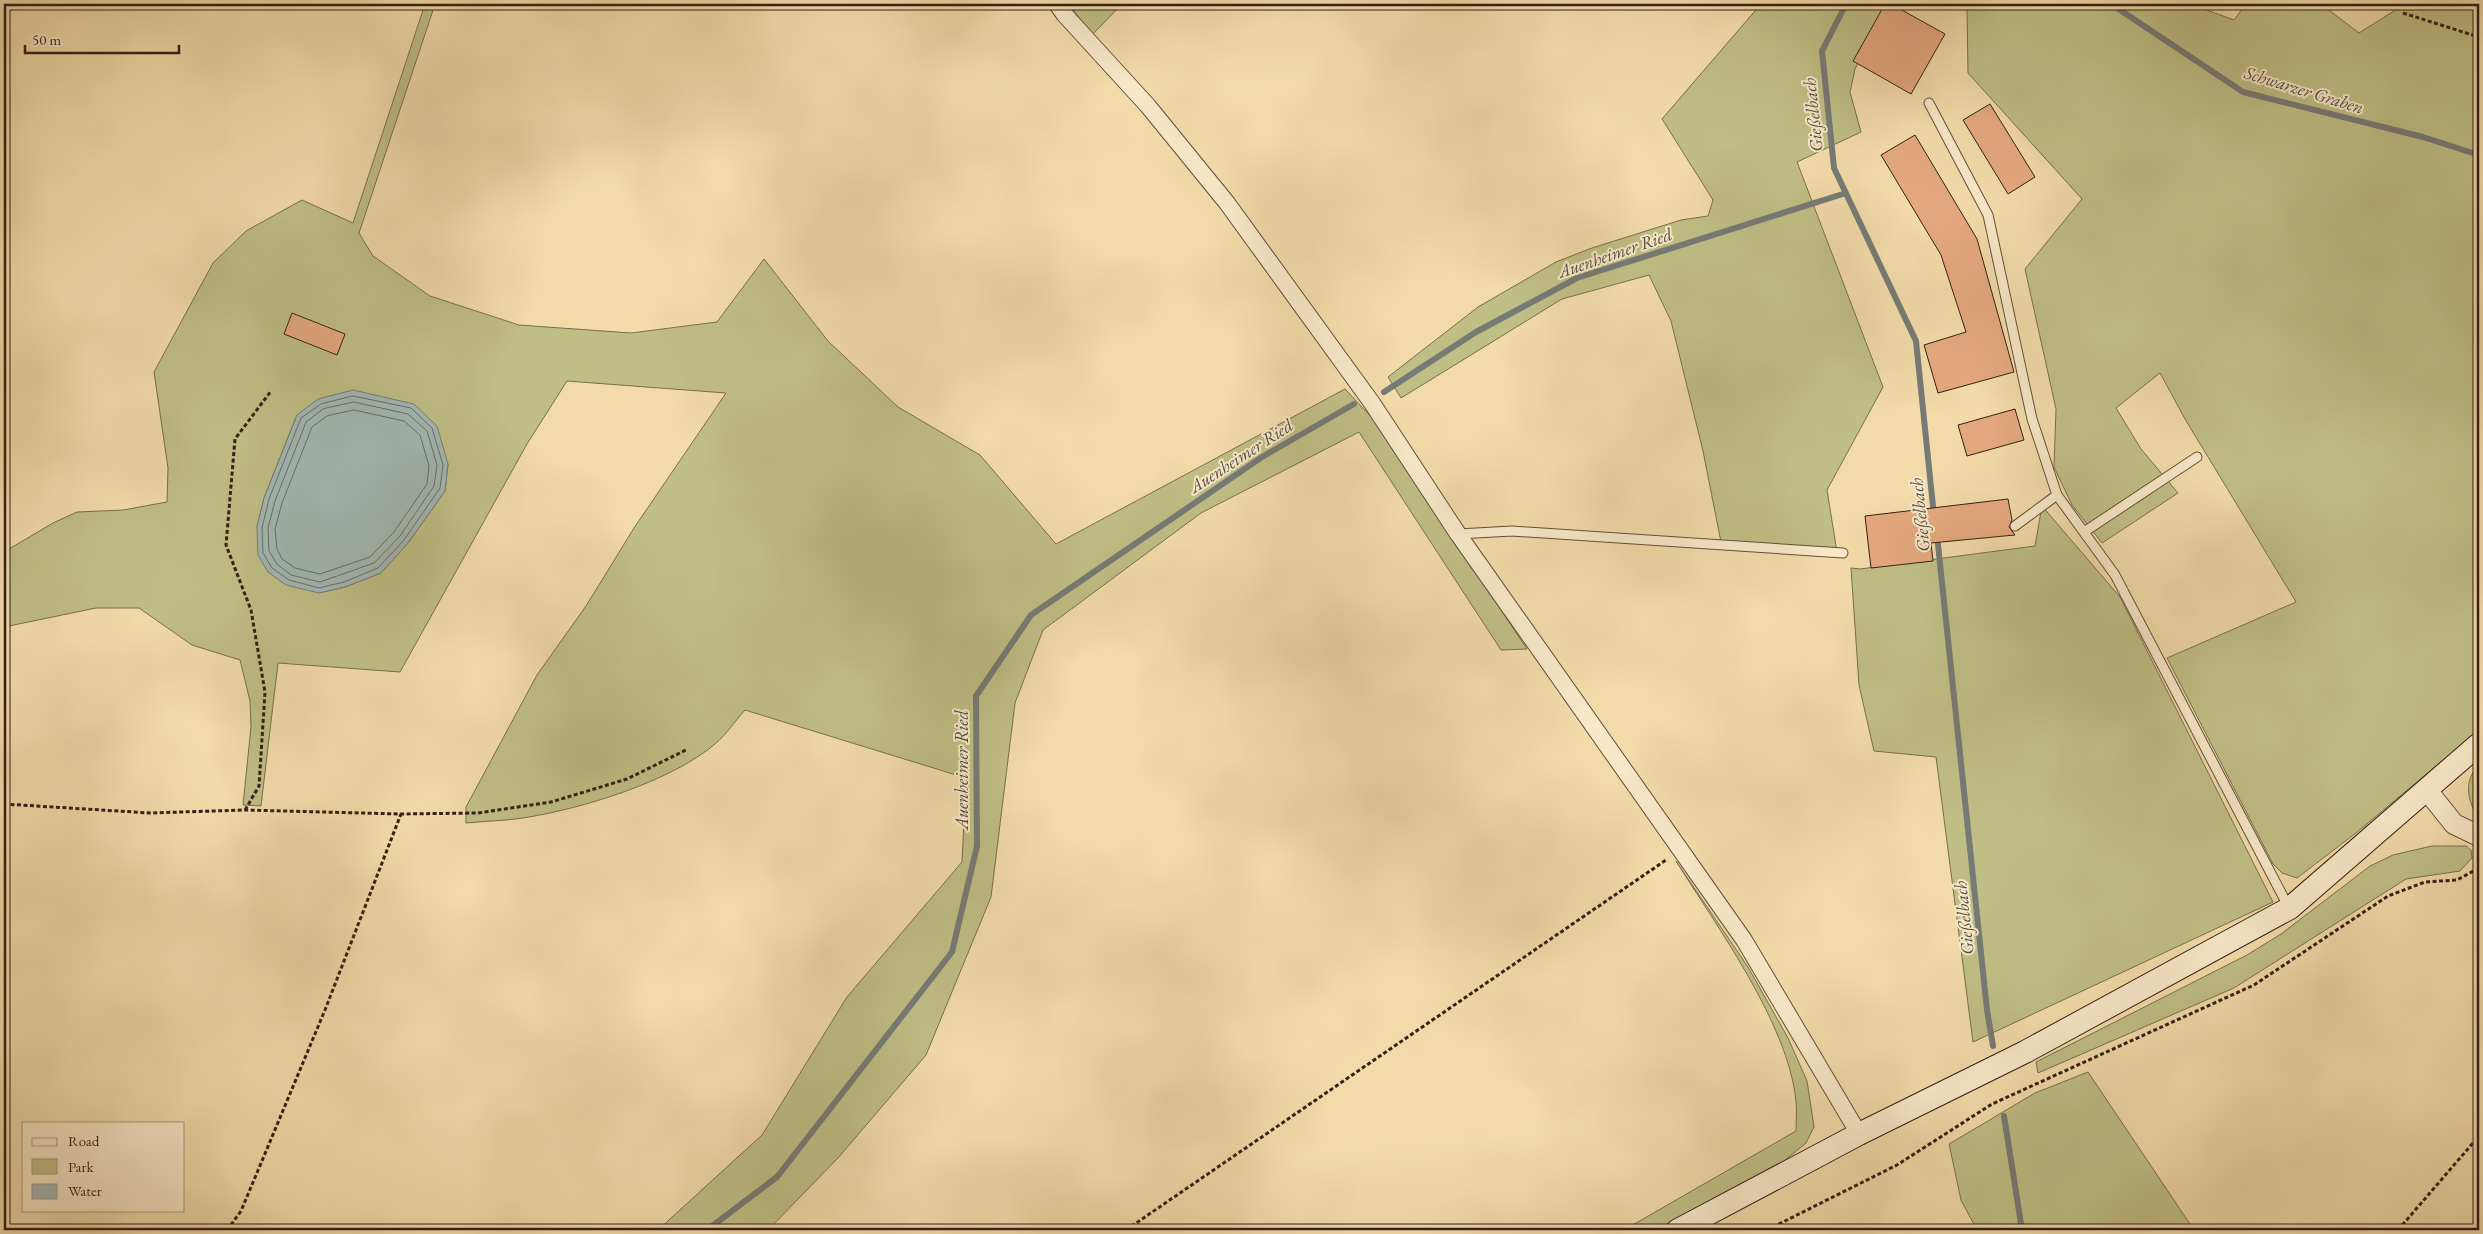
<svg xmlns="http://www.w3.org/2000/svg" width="2483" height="1234" viewBox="0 0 2483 1234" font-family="'EB Garamond',serif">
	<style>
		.green { fill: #bfbe85; stroke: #796e4e; fill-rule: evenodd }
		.water { fill: #a2b8b5; stroke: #767b76 }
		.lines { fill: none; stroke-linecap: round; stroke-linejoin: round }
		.shore { stroke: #6a6c66; stroke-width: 1 }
		.stream { stroke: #767b76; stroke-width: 6 }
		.building { fill: #e4a87e; stroke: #331f17 }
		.service-casing { stroke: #634e3c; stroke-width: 11 }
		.minor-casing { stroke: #634e3c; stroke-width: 18 }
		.tertiary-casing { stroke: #634e3c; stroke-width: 22 }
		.secondary-casing { stroke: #331f17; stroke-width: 24 }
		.path { stroke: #331f17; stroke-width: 3; stroke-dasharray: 4 2.5; stroke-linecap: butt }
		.service { stroke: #f7e8c7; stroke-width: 9 }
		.minor { stroke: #f7e8c7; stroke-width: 16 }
		.tertiary { stroke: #f7e8c7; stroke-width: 20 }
		.secondary { stroke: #f7e8c7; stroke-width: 22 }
		.labels { text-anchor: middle; stroke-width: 4; stroke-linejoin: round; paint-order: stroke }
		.water-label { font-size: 18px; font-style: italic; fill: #544d46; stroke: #f7e8c7 }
	</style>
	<rect width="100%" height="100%" fill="#f2dba9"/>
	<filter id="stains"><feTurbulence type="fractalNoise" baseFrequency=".004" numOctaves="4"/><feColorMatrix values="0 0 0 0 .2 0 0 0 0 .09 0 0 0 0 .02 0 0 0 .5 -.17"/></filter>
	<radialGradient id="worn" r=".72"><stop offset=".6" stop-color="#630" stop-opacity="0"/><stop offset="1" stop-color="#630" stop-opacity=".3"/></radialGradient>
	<path class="green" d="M425,4H435L359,233L373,256L430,296L519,325L631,333L717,322L764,259L828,341L898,407L980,455L1056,544L1345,389L1374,420L1527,649L1501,650L1359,432L1201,513L1043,630L1015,703L991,897L926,1055L838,1158L768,1230H658L762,1135L847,997L962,862L966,778L745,710C735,721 726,735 715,744C670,782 581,809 523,818C504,821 485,821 466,823V807L537,675L586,606L634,528L726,393L567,381L527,444L400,672L278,663L261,806L243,805L251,727L250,701L240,660L192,645L139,608H96L4,627V555L9,549L53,523L77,512L123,510L167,502L168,468L154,372L213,263L246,231L302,200L353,223ZM297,415L448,464L445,491L408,543L381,573L345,587L319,593L257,527L264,498Z
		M1069,4H1122L1092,35Z
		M1761,4H1889L1855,69L1850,92L1861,132L1797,162L1883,387L1827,490L1837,552L1721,542L1703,451L1671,321L1649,275L1562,299L1401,398L1388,377L1478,307L1556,262L1592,248L1681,220L1708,216L1713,200L1662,119Z
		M1950,4H2190L2234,20L2246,4H2321L2359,33L2405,4H2479V730L2356,833L2297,878L2282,873L2273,864L2167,658L2296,602L2185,419L2160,373L2116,408L2141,449L2178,493L2102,543L2072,505L2054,467L2056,409L2025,269L2082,199L1968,73L1967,10Z
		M2042,506L2120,597L2273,902L1973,1042L1936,757L1874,751L1859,685L1851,568L1860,569L2035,546Z
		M2479,765V816L2476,815C2467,797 2464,780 2479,765Z
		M2432,846H2466L2471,850L2472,858L2460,871L2406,879L2234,988L2038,1073L2036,1062L2247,955L2281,934L2370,866L2393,855Z
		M1676,861L1748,967L1788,1038L1807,1081L1814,1127L1806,1143L1784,1161L1655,1230H1624L1796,1131C1796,1121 1797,1111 1796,1101C1788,1023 1717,927 1676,861Z
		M2088,1072L2194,1230H1977L1961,1200L1949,1144L2035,1093Z"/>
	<path class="water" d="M353,390L414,404L437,426L448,464L445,491L408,543L381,573L345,587L319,593L286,585L268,572L258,555L257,527L264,498L297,415L318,399Z"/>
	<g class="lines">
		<path class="shore" d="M353,396L411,408L432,428L443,465L440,488L404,540L378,568L344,582L319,588L289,580L272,568L263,553L262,528L269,499L301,418L321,404Z
			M354,402L408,414L427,431L437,465L434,486L400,536L374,563L320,582L291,575L277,564L269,551L268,528L275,501L306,422L323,409Z
			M354,410L404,421L420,435L429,466L427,484L394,532L370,557L320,574L295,568L282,559L277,549L275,529L282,503L312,427L327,416Z"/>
		<path class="stream" d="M1846,4L1822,51L1834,168L1916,341L1934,516
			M2111,4L2243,92L2423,137L2479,155
			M1384,392L1476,332L1577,278L1846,193
			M1937,535L1987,1010L1993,1046
			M2004,1116L2022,1230
			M707,1230L777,1177L952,952L977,846L976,696L1031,615L1262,457L1354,404"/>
	</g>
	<path class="building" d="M1885,4H1891L1945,34L1911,94L1853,61Z
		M1990,104L2035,177L2008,194L1963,120Z
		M1915,135L1977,239L2014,372L1938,393L1924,345L1966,332L1941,255L1881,155Z
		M292,313L345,334L337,355L284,334Z
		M2015,409L2024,440L1967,456L1958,425Z
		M2008,499L2012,520L2009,527L2015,535L1931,543L1933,561L1871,568L1865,516Z"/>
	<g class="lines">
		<defs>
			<path id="service" d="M1929,103L1988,215L2032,419L2057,495
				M2015,526L2057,495L2115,575L2289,908
				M2084,532L2197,457
				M1458,534L1512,531L1843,553"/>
			<path id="minor" d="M1057,4L1064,14L1148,106L1227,203L1372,403L1458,534L1744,940L1859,1134"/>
			<path id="tertiary" d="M2426,789L2454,824L2479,836"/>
			<path id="secondary" d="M1678,1230L1859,1134L2025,1052L2290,908L2479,744"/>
		</defs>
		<use href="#service" class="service-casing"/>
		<use href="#minor" class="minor-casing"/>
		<use href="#tertiary" class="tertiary-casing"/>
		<use href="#secondary" class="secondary-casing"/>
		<path class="path" d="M2403,13L2479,37
			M4,804L150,813L245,810L401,814L478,813L551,802L627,779L686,750
			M245,810L259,786L265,692L251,610L226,545L235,439L271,391
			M227,1230L241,1211L325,1010L401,814
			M1126,1230L1666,860
			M1767,1230L1897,1165L1992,1104L2254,985L2388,896L2425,882L2457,880L2479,868
			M2398,1230L2479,1136"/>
		<use href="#service" class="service"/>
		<use href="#minor" class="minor"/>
		<use href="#tertiary" class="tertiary"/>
		<use href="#secondary" class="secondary"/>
	</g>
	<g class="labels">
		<g class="water-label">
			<text transform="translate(2304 90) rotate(17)" y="6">Schwarzer Graben</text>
			<text transform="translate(1813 115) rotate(-96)" y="6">Gießelbach</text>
			<text transform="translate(1615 253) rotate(-19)" y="6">Auenheimer Ried</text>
			<text transform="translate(1241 456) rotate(-33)" y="6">Auenheimer Ried</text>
			<text transform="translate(1920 515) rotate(-96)" y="6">Gießelbach</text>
			<text transform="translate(962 770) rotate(-90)" y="6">Auenheimer Ried</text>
			<text transform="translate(1964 918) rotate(-96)" y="6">Gießelbach</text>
		</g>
	</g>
	<rect width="2483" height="1234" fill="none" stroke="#f2dba9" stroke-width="20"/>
	<rect x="5" y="5" width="2473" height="1224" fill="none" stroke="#331f17" stroke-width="2.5"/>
	<rect x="10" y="10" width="2463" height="1214" fill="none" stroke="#331f17"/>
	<rect x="22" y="1122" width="162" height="90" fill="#f7e8c7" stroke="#a99881"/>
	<rect x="32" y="1138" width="25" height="8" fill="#f7e8c7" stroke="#a99881"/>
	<text x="68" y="1146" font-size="15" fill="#331f17">Road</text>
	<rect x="32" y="1159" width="25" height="15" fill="#bfbe85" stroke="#a99881"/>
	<text x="68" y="1172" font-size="15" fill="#331f17">Park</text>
	<rect x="32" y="1184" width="25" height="15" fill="#a2b8b5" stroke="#a99881"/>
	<text x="68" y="1196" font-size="15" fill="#331f17">Water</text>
	<path d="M25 45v8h154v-8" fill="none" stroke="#331f17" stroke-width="2.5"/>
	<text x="32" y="45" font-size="15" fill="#331f17" stroke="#f7e8c7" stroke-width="4" paint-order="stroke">50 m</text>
	<rect width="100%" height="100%" filter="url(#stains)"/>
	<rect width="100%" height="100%" fill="url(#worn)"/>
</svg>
